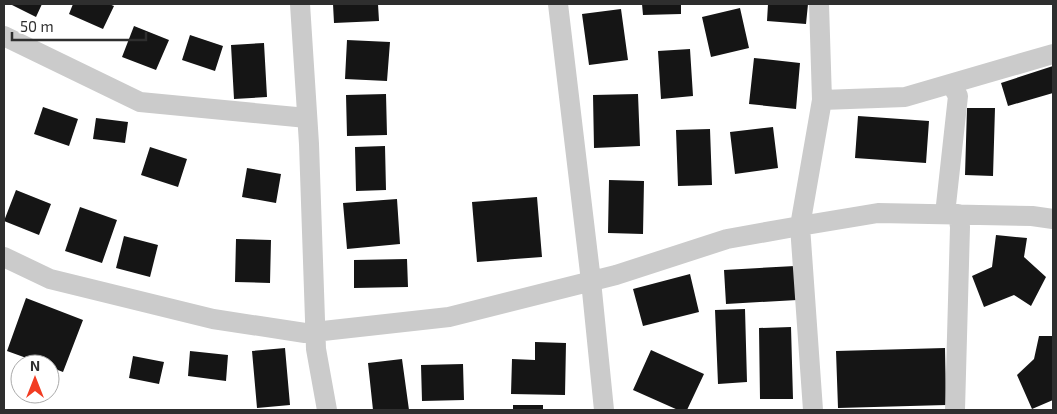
<svg xmlns="http://www.w3.org/2000/svg" width="1057" height="414" viewBox="0 0 1057 414" font-family="'Exo 2',sans-serif">
	<style>
		.building { fill: #151515 }
		.lines { fill: none; stroke-linecap: round; stroke-linejoin: round }
		.minor { stroke: #cbcbcb; stroke-width: 20 }
	</style>
	<rect width="100%" height="100%" fill="#fff"/>
	<path class="building" d="M10,4H42L36,17Z
		M73,4H109L114,6L103,29L69,14Z
		M333,4H378L379,21L334,23Z
		M642,4H681V14L643,15Z
		M768,4H808L806,24L767,21Z
		M740,8L749,48L711,57L702,17Z
		M621,9L628,60L589,65L582,14Z
		M134,26L169,40L156,70L122,57Z
		M190,35L223,46L215,71L182,60Z
		M347,40L390,42L387,81L345,79Z
		M264,43L267,97L234,99L231,45Z
		M690,49L693,96L661,99L658,51Z
		M754,58L800,63L796,109L749,104Z
		M1053,66V93L1008,106L1001,83Z
		M386,94L387,135L347,136L346,95Z
		M638,94L640,146L594,148L593,95Z
		M43,107L78,119L69,146L34,134Z
		M967,108H995L993,176L965,175Z
		M858,116L929,121L926,163L855,158Z
		M96,118L128,122L125,143L93,139Z
		M773,127L778,168L735,174L730,132Z
		M710,129L712,185L678,186L676,130Z
		M385,146L386,190L356,191L355,147Z
		M150,147L187,159L178,187L141,175Z
		M247,168L281,174L276,203L242,197Z
		M609,180L644,181L643,234L608,233Z
		M16,190L51,204L39,235L4,221Z
		M537,197L542,257L477,262L472,202Z
		M397,199L400,244L347,249L343,203Z
		M80,207L117,220L102,263L65,251Z
		M996,235L1027,238L1024,257L1046,277L1031,306L1014,295L984,307L972,276L992,267Z
		M124,236L158,245L150,277L116,268Z
		M236,239L271,240L270,283L235,282Z
		M407,259L408,287L354,288V260Z
		M795,266L797,300L726,304L724,270Z
		M690,274L699,312L643,326L633,289Z
		M26,298L83,320L63,372L50,367V364H43L7,351Z
		M745,309L747,382L718,384L715,310Z
		M791,327L793,399H760L759,328Z
		M1039,336H1053V400L1032,409L1017,375L1034,359Z
		M535,342L566,343L565,395L511,394L512,359L535,360Z
		M285,348L290,405L257,408L252,351Z
		M945,348L946,405L838,408L836,351Z
		M651,350L704,374L687,410H678L633,390Z
		M190,351L228,355L226,381L188,376Z
		M133,356L164,362L159,384L129,378Z
		M402,359L409,410H373L368,363Z
		M463,364L464,400L422,401L421,365Z
		M513,405H543V410H513Z"/>
	<g class="lines">
		<path class="minor" d="M300,4L309,144L316,349L327,410
			M558,4L591,281L604,410
			M4,36L140,102L307,118
			M822,100L905,97L1053,54
			M945,214L958,96L951,84
			M4,257L50,279L213,319L305,333L449,317L616,275L727,239L800,226L878,213L1032,216L1053,219
			M813,410L800,226L822,100L819,4
			M955,410L960,227L958,214"/>
	</g>
	<rect width="1057" height="414" fill="none" stroke="#2e2e2e" stroke-width="10"/>
	<g transform="translate(35 379)"><circle r="24" fill="#ffffff" stroke="#ababab"/>
	<path d="M0-4L9 19L0 12L-9 19Z" fill="#f23c22"/>
	<text y="-8" font-size="14" font-weight="bold" text-anchor="middle" fill="#2e2e2e">N</text>
	</g>
	<path d="M12 32v8h134v-8" fill="none" stroke="#2e2e2e" stroke-width="2.5"/>
	<text x="20" y="32" font-size="15" fill="#2e2e2e" stroke="#ffffff" stroke-width="4" paint-order="stroke">50 m</text>
</svg>
